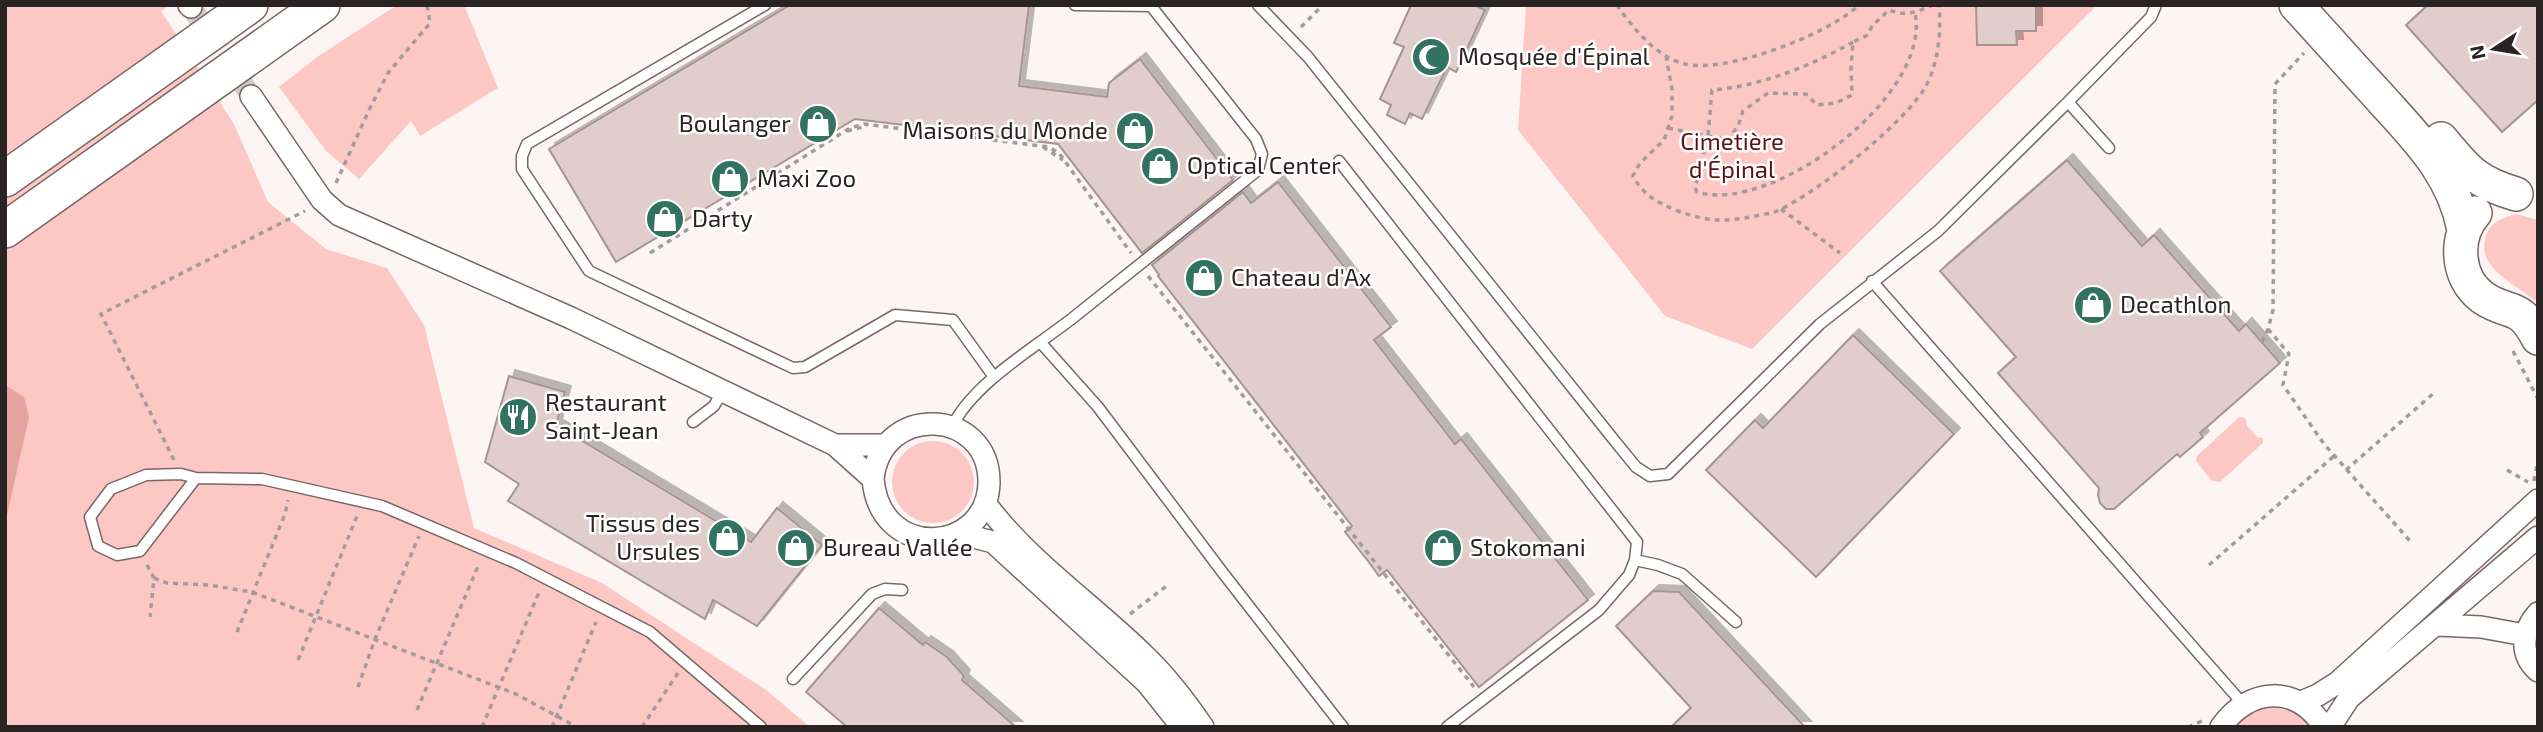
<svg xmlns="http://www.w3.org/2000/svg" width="2543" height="732" viewBox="0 0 2543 732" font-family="'Exo 2',sans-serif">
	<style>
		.green { fill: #fdc8c4 }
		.water { fill: #e4a39e }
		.building { fill: #e1cecc; stroke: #a69493; stroke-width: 2; filter: url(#shadow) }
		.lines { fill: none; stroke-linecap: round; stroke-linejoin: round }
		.minor-tunnel { stroke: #d3cbca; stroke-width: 21; stroke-dasharray: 21 10; stroke-linecap: butt }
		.service-casing { stroke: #786766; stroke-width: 13 }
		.minor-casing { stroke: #786766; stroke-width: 24 }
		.primary-casing { stroke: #786766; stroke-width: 36 }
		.trunk-casing { stroke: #786766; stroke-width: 38 }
		.path { stroke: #a49c9c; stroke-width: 3.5; stroke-dasharray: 5 5; stroke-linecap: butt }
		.service { stroke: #fff; stroke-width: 10 }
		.minor { stroke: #fff; stroke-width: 21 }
		.primary { stroke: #fff; stroke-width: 33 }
		.trunk { stroke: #fff; stroke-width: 35 }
		.labels { text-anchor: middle; stroke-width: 5; stroke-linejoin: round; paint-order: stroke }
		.poi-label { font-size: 24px; fill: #2a2323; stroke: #fff; text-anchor: start }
		.park-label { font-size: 24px; fill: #5e1115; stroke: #fff }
	</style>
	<defs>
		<filter id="shadow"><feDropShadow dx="6" dy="-6" stdDeviation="0" flood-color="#0004"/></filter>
	</defs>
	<rect width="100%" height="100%" fill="#fdf5f4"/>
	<path class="green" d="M5,5H170L161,11L234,124L268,202L326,249L387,268L424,325L474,528L602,583L766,690L810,727H5Z
		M397,5H464L498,88L420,136L411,121L359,179L326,151L279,87L317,57Z
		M1526,5H2097L1752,349L1665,316L1518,130Z
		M2517,214L2538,220V303C2518,285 2478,270 2485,240C2489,222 2501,218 2517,214Z
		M2239,417L2246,418L2247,426L2257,437L2263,438V443L2220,482L2212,481L2196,461L2197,456Z
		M892 482a41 41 0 1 1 82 0a41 41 0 1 1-82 0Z
		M2276,707L2300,715L2311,727H2236C2247,713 2259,708 2276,707Z"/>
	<path class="water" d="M5,385L24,397L29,417L5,524Z"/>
	<path class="building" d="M790,5H1029L1019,86L1107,97L1109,83L1140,59L1233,180L1142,253L1058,144L855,119L616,262L549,149Z
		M1411,5H1474L1485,10L1456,72L1447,67L1422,119L1410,113L1405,124L1387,115L1391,105L1380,99L1404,47L1394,43Z
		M1976,5H2036V31H2016L2017,45H1977Z
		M2428,5H2538V100L2502,132L2406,25Z
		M2067,160L2142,246L2154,235L2239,331L2246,324L2280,363L2200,433L2203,437L2180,457L2177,454L2114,509H2106L2100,503L2098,495L2099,488L1998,373L2016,357L1940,271Z
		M1278,182L1391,327L1374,340L1455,444L1461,439L1588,600L1479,687L1387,570L1379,576L1368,561L1345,532L1352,526L1158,276L1159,275L1152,265L1243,192L1251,203Z
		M1853,335L1954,434L1816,577L1706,470L1755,420L1763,428Z
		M509,376L565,392L556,425L751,542L777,508L822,545L757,626L713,600L705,619L508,501L519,484L485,462Z
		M1653,591L1679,592L1805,727H1671L1691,708L1616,626Z
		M879,608L923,645L925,642L947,657L964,676L962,680L1016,727H847L806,692Z"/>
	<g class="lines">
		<path class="minor-tunnel" d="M191,7L251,96"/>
		<defs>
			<path id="service" d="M765,5L527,144L522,156V169L589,271L793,368L805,367L895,315L953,320L994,377
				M1258,5L1308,57L1614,440L1636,467L1650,476L1668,474L1820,324L1938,231L2068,102L2151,17L2156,5
				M2068,102L2109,148
				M1339,161L1637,542L1635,560L1629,575L1599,610L1447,727
				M1872,281L2243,704
				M1041,343L1098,407L1223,573L1343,727
				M693,422L714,406L722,392
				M952,427C973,383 1036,347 1074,317C1136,268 1197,219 1258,170L1262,154L1256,139L1151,6L1075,5
				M196,478L140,551L117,555L98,546L90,517L111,489L146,475L181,474L196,478L262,479L382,506L516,563L650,632L761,727
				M1635,560L1658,565L1682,574L1736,622
				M793,679L872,594L885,589L902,590"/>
			<path id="minor" d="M189,5L191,7
				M251,96L322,200L339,215L571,318L835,445L873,479C880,562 987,554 989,483C990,408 881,402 873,479
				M835,445H885
				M985,503C1029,562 1092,604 1145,656C1167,677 1186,702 1203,727
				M958,533L993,542L1147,683L1182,727
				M2538,613C2522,631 2519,654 2538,671
				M2437,625L2481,627L2525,635
				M2301,702L2318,695L2337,683L2538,500
				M2221,727C2249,687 2297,684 2324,727
				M2330,727L2349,698L2538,537"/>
			<path id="primary" d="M2296,5C2323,34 2349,64 2376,93C2414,136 2453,171 2464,230
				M2441,139C2467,170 2475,182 2516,194
				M2475,213C2454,237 2456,277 2482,297C2509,316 2519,301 2538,338"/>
			<path id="trunk" d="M5,179L250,5
				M5,230L322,5"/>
		</defs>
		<use href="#service" class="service-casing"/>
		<use href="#minor" class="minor-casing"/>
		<use href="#primary" class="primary-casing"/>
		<use href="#trunk" class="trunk-casing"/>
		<path class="path" d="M1617,5C1633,28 1656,57 1685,64C1726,74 1829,34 1859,5
			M1301,27L1323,5
			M1853,42C1811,66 1761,86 1712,90L1708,136L1695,188L1697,192C1772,215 1932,96 1915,13
			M1666,56L1672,89V116L1664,140L1640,163L1633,176C1643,195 1658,203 1678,211C1708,222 1725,222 1756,216C1763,214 1771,214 1777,211C1817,193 1907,122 1927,84C1939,60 1941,31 1939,5
			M1668,128L1728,140L1738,126L1743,111L1768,93L1806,94L1817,105L1836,103L1852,95L1851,69L1853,42L1868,35L1872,26L1889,10C1906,17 1916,12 1933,5
			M847,131L867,126
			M1043,147L1063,160
			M336,183L369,110L388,73L430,23L427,5
			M1781,209L1840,253
			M650,253L850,128L864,124L1049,147L1059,153L1131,253
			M1148,276L1474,687
			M2268,329L2289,354L2283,385L2324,444L2410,541
			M2262,342L2268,329L2273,310L2275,84L2304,53
			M2513,351L2538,399
			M174,460L101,314L305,211
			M2346,470L2435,392
			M2507,470L2528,482
			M2534,481L2538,459
			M147,565L154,578L150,617
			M2209,565L2334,456
			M154,578L167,583L208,585L252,592L516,694L577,727
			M1130,614L1169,584
			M237,632L285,514L288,500
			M298,660L357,516
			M358,687L375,639L419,536
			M417,710L479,564
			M482,727L540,590
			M552,727L596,622
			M642,727L678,673
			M2188,727L2202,721"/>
		<use href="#service" class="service"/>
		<use href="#minor" class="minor"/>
		<use href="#primary" class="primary"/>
		<use href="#trunk" class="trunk"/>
	</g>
	<defs>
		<symbol id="mosque-disc" viewBox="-11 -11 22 22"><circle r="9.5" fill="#317261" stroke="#fff"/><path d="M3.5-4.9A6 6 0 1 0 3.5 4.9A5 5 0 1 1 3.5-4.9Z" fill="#fff"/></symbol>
		<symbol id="shop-disc" viewBox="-11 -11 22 22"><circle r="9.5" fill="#317261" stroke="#fff"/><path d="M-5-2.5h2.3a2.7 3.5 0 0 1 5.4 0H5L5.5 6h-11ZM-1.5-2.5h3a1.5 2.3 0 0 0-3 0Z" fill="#fff"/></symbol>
		<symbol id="restaurant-disc" viewBox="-11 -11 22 22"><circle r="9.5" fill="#317261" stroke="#fff"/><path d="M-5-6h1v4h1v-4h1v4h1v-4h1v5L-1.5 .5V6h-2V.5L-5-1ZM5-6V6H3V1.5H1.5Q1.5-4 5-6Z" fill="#fff"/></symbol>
	</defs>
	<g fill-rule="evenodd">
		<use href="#mosque-disc" x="1409" y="35" width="44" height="44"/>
		<use href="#shop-disc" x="796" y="102" width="44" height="44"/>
		<use href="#shop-disc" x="1113" y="109" width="44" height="44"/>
		<use href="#shop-disc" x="1138" y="144" width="44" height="44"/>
		<use href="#shop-disc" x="708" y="157" width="44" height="44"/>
		<use href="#shop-disc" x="643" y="197" width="44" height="44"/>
		<use href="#shop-disc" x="1182" y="256" width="44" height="44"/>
		<use href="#shop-disc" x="2071" y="283" width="44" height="44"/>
		<use href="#restaurant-disc" x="496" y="395" width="44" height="44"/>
		<use href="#shop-disc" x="705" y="516" width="44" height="44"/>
		<use href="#shop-disc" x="774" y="526" width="44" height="44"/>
		<use href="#shop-disc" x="1421" y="526" width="44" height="44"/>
	</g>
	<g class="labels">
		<g class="poi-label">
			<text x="1458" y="65">Mosquée d'Épinal</text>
			<text x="791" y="132" text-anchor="end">Boulanger</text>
			<text x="1108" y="139" text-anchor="end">Maisons du Monde</text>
			<text x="1187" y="174">Optical Center</text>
			<text x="757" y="187">Maxi Zoo</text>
			<text x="692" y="227">Darty</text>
			<text x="1231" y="286">Chateau d'Ax</text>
			<text x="2120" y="313">Decathlon</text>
			<text x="545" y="411">Restaurant<tspan x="545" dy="28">Saint-Jean</tspan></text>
			<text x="700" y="532" text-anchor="end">Tissus des<tspan x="700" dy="28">Ursules</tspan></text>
			<text x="823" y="556">Bureau Vallée</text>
			<text x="1470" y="556">Stokomani</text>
		</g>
		<g class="park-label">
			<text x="1732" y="150">Cimetière<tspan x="1732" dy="28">d'Épinal</tspan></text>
		</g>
	</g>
	<rect width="2543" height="732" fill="none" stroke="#2a2323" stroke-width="14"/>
	<g transform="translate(2494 49) rotate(258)" stroke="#ffffff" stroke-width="5" paint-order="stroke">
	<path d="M0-5L12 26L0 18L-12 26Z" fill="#2a2323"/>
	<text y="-10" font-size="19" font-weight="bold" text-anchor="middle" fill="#2a2323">N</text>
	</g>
</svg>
